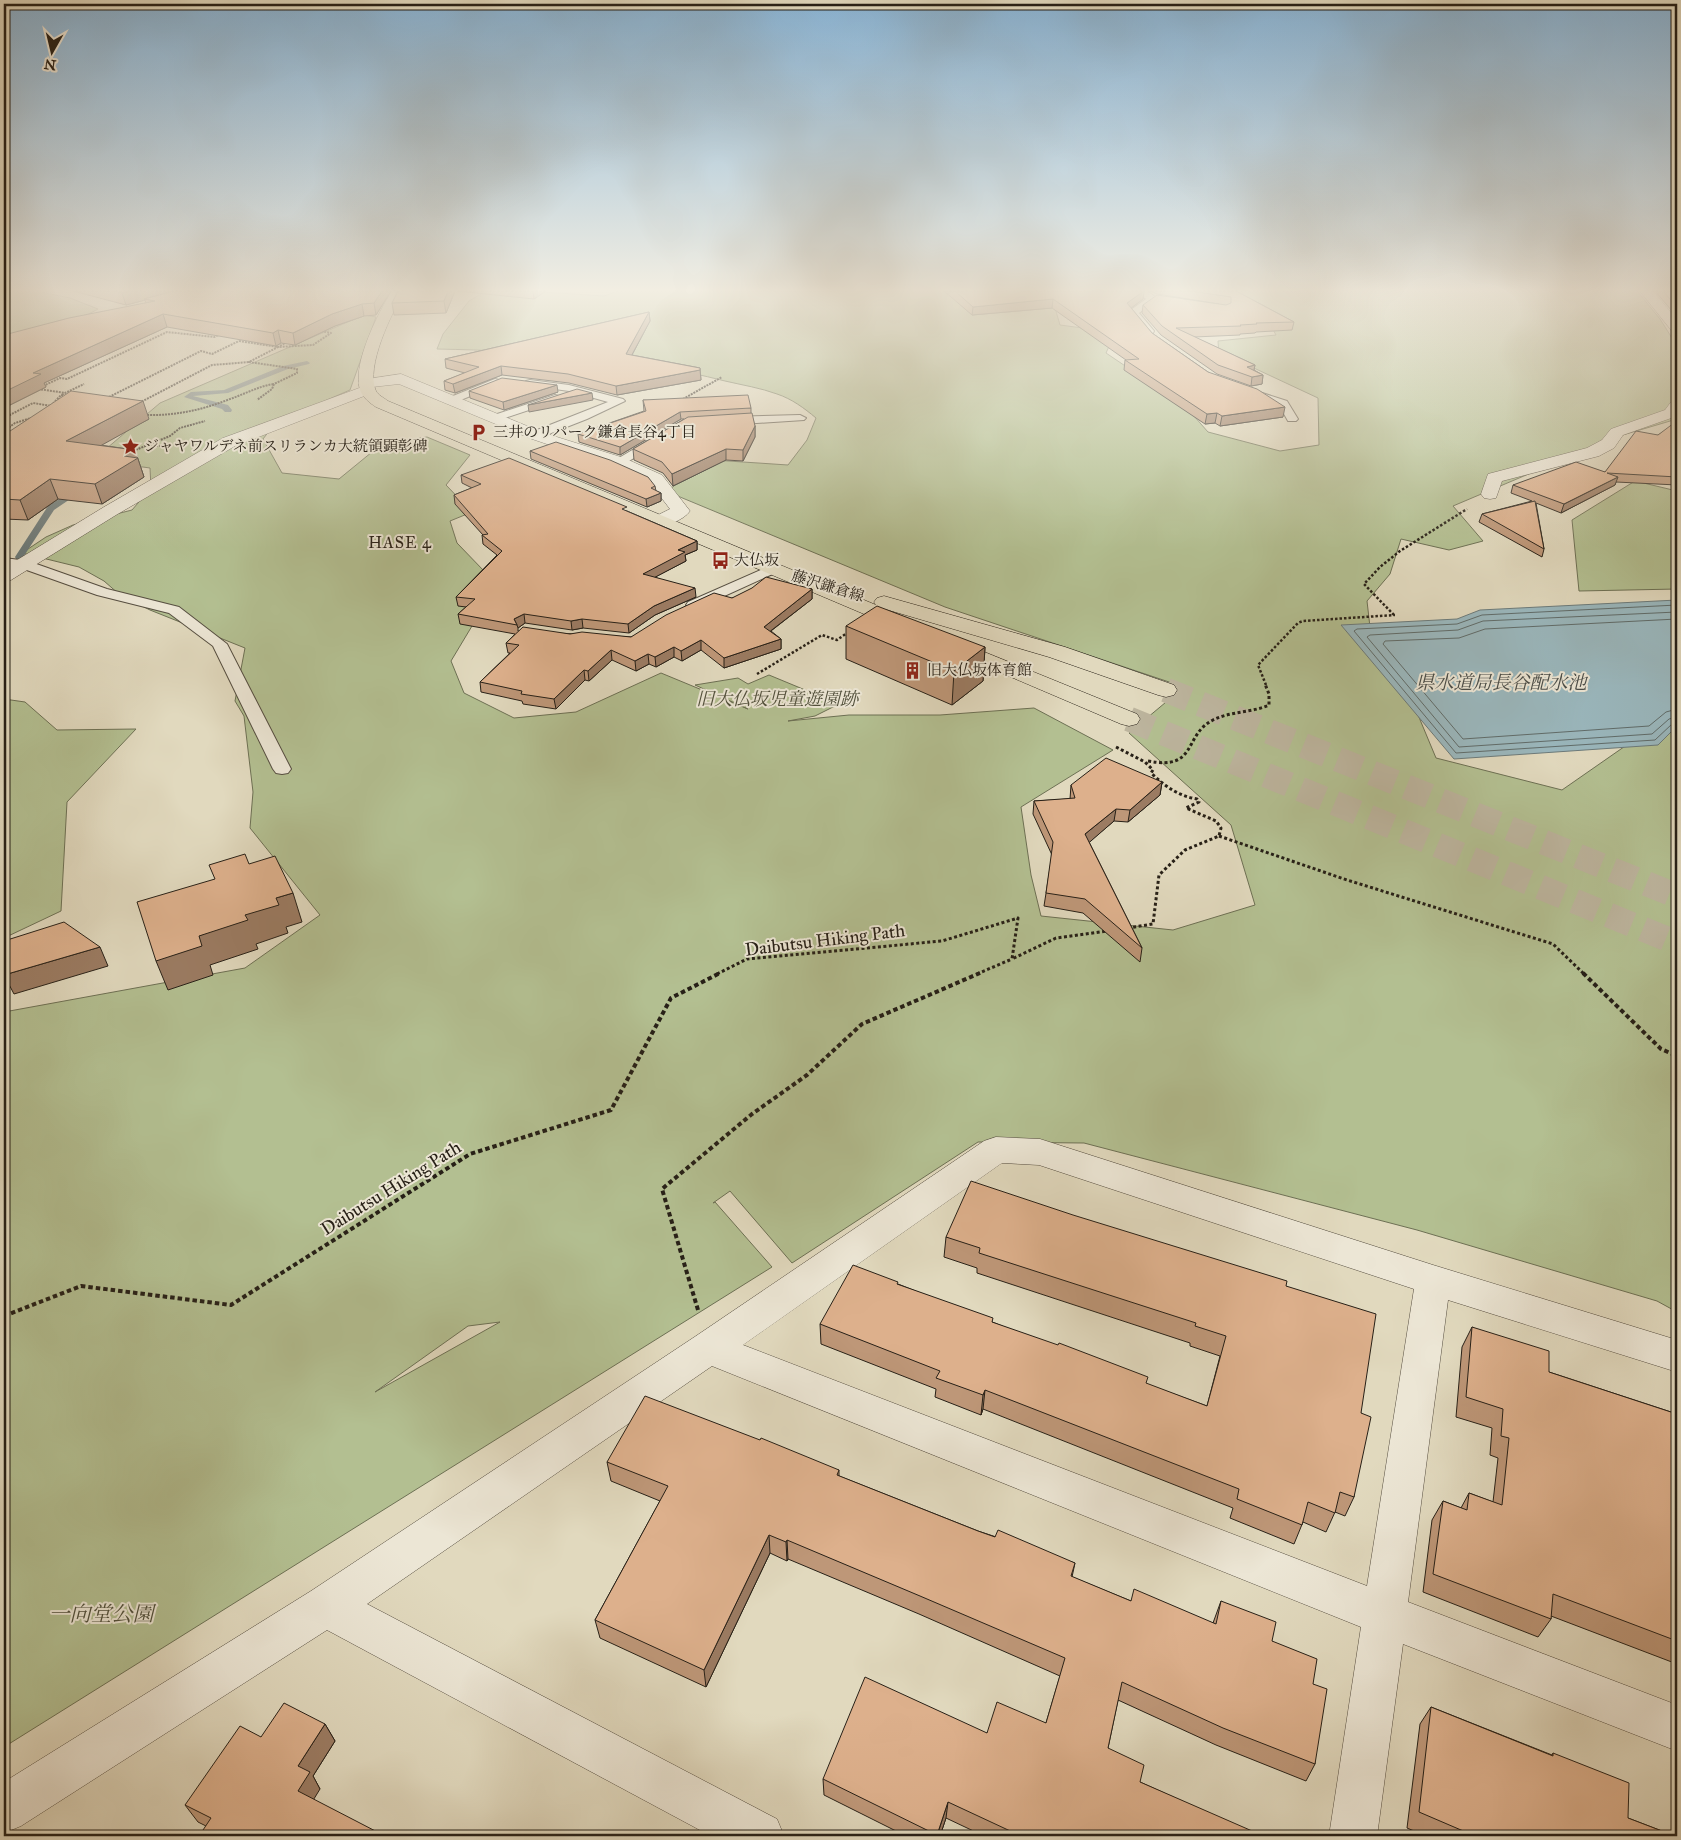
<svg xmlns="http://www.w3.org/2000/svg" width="1681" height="1840" viewBox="0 0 1681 1840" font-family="'IM FELL Great Primer','Noto Serif JP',serif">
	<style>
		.green { fill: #b3bf91; stroke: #6d7054; fill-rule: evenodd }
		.water { fill: #9ab7bd; stroke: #6c7b7b }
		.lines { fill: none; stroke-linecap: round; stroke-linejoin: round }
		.shore { stroke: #606c6a; stroke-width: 1 }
		.stream { fill: #6c7b7b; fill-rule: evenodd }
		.primary-tunnel { stroke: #bcb49d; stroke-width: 25; stroke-dasharray: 25 12; stroke-linecap: butt }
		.service-casing { stroke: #564e41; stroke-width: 2 }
		.minor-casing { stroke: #564e41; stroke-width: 1 }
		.primary-casing { stroke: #272017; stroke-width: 1 }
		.path-far3 { stroke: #272017; stroke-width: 2; stroke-dasharray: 2 1; stroke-linecap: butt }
		.path-far2 { stroke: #272017; stroke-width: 2.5; stroke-dasharray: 2.5 2; stroke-linecap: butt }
		.path-far1 { stroke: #272017; stroke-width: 3; stroke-dasharray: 3 2.5; stroke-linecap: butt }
		.path { stroke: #272017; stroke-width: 4; stroke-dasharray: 4.5 3; stroke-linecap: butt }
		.service { fill: #ece6d5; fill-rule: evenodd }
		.minor { fill: #ece6d5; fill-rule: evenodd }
		.primary { fill: #e1d9be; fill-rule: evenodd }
		.wall { fill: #be9778; stroke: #272017 }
		.shaded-wall { fill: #9b7b62; stroke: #272017 }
		.building { fill: #ddb08c; stroke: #272017 }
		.labels { text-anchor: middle; stroke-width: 4; stroke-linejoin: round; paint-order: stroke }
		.far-poi-label { font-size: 15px; fill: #272017; stroke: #ece6d5; text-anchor: start }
		.far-street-label { font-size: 15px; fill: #272017; stroke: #ece6d5 }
		.far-neighbourhood-label { font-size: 16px; letter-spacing: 1px; fill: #272017; stroke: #ece6d5 }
		.park-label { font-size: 18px; font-style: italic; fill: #51503c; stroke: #ece6d5 }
		.street-label { font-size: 18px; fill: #272017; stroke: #ece6d5 }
		.water-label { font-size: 19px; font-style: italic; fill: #4a4d49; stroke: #ece6d5 }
		.near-park-label { font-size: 21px; font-style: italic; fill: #51503c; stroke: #ece6d5 }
	</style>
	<rect width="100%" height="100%" fill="#e1d9be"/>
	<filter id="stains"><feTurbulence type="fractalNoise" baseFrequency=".004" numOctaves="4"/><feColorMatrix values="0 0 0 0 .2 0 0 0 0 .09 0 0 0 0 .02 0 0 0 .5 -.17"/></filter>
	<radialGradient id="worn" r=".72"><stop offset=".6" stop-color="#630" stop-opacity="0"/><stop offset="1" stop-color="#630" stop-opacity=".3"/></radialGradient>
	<path class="green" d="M4,291H36L70,298L98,309L76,321L4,340Z
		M486,291H528L604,296L618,291L1025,292L1055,308L1060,325L1090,329L1111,342L1106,353L1186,407L1208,432L1280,451L1319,445L1318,398L1241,362L1219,357L1218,341L1276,335L1264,313L1190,302L1172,294L1192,291H1637L1660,319L1677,346V419L1616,437L1453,506L1483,541L1449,550L1401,539L1390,574L1367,601L1371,636L1398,667L1436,758L1562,790L1677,710V1312L1657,1301L1417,1230L1084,1143L978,1142L792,1263L730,1191L713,1203L715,1202L772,1267L4,1747V1012L245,968L320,915L250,828L253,792L244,716L235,701L245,648L150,610L120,595L104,581L79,567L22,553L46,537L73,525L132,510L151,488L150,468L93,460L160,403L364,315L376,317L350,390L276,422L263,439L282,473L339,479L383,443L427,437L470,455L446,485L472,512L450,521L457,543L484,571L472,626L451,661L464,693L514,718L576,712L661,673L748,709L695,685L738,678L748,684L769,675L839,704L815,716L788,721L849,715H940L1034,708L1113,750L1021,807L1031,875L1041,916L1173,930L1255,905L1231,825L1129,733L1184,687L945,607L668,492L698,459L788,465L807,440L816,418C804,408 792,399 777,394C761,388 742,385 725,381C632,357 534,351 437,349L443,334L469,301ZM500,1322L375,1392L468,1326Z
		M1635,481L1677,491V589L1579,591L1572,520Z
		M4,699L25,702L57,730L136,729L67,802L61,911L4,938Z"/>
	<path class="water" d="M1677,600V726L1658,745L1454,759L1341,625L1457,619L1480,610Z"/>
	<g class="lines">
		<path class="shore" d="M1677,605L1482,615L1457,624L1357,629L1354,631L1456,753L1655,740L1672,724L1677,723
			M1677,612L1483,621L1458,630L1370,635L1367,637L1459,747L1652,734L1669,719L1677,717
			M1677,619L1485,629L1459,638L1385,641L1383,644L1463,739L1649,726L1666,712L1677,709"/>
		<path class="stream" d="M307,361L310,363L309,364L288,369L228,393L193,396L228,405L232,410L231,412H225L222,409L184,397L191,392L224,390L283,366Z
			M75,489L82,491L54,510L22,559H16L15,557L48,506Z"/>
		<path class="primary-tunnel" d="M1166,690L1677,896
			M1129,719L1677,943"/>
		<defs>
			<path id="service" d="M1136,291H1147L1158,299L1139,313L1154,331L1153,333H1145L1128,312L1146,299Z
				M495,379L499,380L501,382L499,384L456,402L452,403L446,400L448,398Z
				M530,380L569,385L623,399L625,401L587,419L536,439L530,435L532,432L608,402L569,391L526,385L524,383L526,381Z
				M1250,389L1287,401L1298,419L1296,421H1288L1279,405L1246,394L1244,392L1246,390Z
				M555,395L559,396L561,398L559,400L499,420H491L489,418L491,416Z
				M800,415L806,418L804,420L727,425L721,421L727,417Z
				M656,436L662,440L660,443L622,465H614L612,462Z
				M4,558L28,561L107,589L179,607L227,644L291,769L288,773L282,774L276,773L273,769L213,646L169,613L97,595L21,568L4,566Z
				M772,565L777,566L779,569L777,572L698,608H688L686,605L688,602Z"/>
			<path id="minor" d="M1640,291H1653L1677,320V332L1672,331Z
				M401,374L544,433L624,458L662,475L690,511C684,520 664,528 654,525L651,521L654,517L670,509L650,483L612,466L532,439L399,384L372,387L375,390L372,393L235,446L116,515L11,580L4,582V568L104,507L223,438L362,387L358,383L361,380Z
				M1677,400V416L1623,435L1614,448L1599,456L1502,481L1496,498L1490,499L1484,498L1481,494L1488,474L1587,448L1602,440L1611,429L1665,410L1671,402Z
				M996,1137L1040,1139L1433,1265L1677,1340V1372L1448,1300L1408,1602L1677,1705V1751L1403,1644L1377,1836H1329L1361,1627L712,1366L367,1604L777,1819L784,1836H711L327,1630L21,1826L4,1833V1782L311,1591L696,1336L984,1141ZM1002,1163L1039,1165L1414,1289L1367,1586L743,1345Z"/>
			<path id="primary" d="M392,291H405C392,312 365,367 376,391C378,395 384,398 388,401L876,605L874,602L877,598L884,596L891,598L1065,647L1174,685L1177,690L1174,695L1166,697L1158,695L1049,657L885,609L911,620L914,624L911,628L904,630L897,628L376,407C370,403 363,398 360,390C352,364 378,313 392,291Z
				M950,638L1137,714L1140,719L1137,724L1129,726L1121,724L943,648L939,644L943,640Z"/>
		</defs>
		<use href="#service" class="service-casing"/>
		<use href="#minor" class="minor-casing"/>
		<use href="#primary" class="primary-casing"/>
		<path class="path-far3" d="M239,341L278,347L249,362L297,369V373L274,384L272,389L257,400
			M287,342L278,347L313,345L331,333L321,331
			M43,386L60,378L67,379L167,332L214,337L221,334
			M38,389L66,393
			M66,396L61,395L84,384
			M109,397L201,351L212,354L239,341
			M683,399L722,377
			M139,403L212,365L249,362
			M144,415C175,416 202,410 230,399C245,394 259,386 274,384
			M4,418L33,403L51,406L61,395
			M4,431L15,423L31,418
			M150,446H164
			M133,451L170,436L180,428L205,421"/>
		<path class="path-far2" d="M1394,615L1364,584L1380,567L1400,551L1467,509
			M757,674L822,635L837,640L847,633
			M1266,685L1258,665L1298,623L1303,621L1395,615"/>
		<path class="path-far1" d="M1116,747L1145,762L1153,770L1151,773C1165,786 1178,796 1197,799L1199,802L1186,808L1216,821L1221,828L1219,836L1185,850L1159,875L1153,924L1128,928
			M1148,761C1198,771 1183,735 1213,720C1231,711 1251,713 1269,705V694L1265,684
			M1219,836L1347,880L1553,944L1584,974
			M717,974L747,959L942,941L1018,918L1012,959L1056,938L1107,931
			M977,974L1012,959"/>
		<path class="path" d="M1583,973L1661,1049L1677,1056
			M698,1310L662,1189L752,1114L807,1075L862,1024L980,973
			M4,1316L81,1286L231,1305L470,1154L611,1110L671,998L720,973"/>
		<use href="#service" class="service"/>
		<use href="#minor" class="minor"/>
		<use href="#primary" class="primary"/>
	</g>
	<path class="wall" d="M73,291H391L376,315L364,316L335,326L295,345L281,343L276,346L167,327L44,383L46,387L4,408L146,303L145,300L126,305Z
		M455,291L446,313L394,315L392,303Z
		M457,291H546L534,299Z
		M944,291H1144L1143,299L1131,308L1152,333L1208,372L1283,417L1220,426L1215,423L1205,424L1124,370L1125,360H1126L1052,308L972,315Z
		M1150,291H1236L1294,322L1292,330L1256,332L1255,333L1240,334V335L1194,337L1255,365L1254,370L1263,375L1262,384L1251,386L1217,374L1161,335L1142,313L1143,305L1219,304L1157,294Z
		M1655,291H1677V317Z
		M649,312L650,321L632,355L700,368L701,380L617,395L569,383L502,375L455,393L445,390L444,381L465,373L446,368L445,359Z
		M469,391L558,392L504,410L470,398Z
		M643,400L751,408V413L755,426V437L743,461L726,460L673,486L663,473L634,460L633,449L684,419H681L620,455L579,442L578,434L644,411Z
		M149,419L100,445L135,450L144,477L102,504L58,499L28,520L4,519V435Z
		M1677,424V485L1616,482L1615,485L1561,513L1536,503L1544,549L1542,557L1479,522L1482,514L1532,501L1511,493L1513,485L1605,472L1658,435Z
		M530,451L655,486L656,491L661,493V501L647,507L531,459Z
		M461,475L627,511L697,541V550L685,555L686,561L655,577L696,597L655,615L629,633L583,628L572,630L525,623L518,628V631L631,637L732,598L812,589V599L771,631L781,639V649L724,668L701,650L682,661L674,657L656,667L649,664L636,671L612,660L589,681L585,680L556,709L523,704L522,701L481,692L480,682L510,653H508L506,643L515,634L460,624L458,614L466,607L458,606L456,597L497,555L483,544L482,535H483L455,504L454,495L472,488L462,483Z
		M846,626L985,647L983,681L952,705L846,659Z
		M1162,782L1160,795L1128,822L1114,821L1089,842L1142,948L1140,962L1083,913L1044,906L1052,855L1033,814L1034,801L1070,799L1071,785Z
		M946,1237L1286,1286L1361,1413L1354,1497L1345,1516L1335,1512L1326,1532L1303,1522L1294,1544L1230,1518L1233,1508L983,1409L981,1415L935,1397L936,1389L821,1344L820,1324L898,1284L1146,1384L1207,1406L1220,1356L1190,1346V1343L977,1273V1268L944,1257Z
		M1472,1327L1549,1372L1677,1414V1522H1676L1677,1572V1664L1551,1616V1619L1538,1637L1423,1592L1432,1520L1443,1501L1461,1508L1469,1493L1493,1502L1498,1458L1490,1455L1492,1428L1456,1417L1462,1347Z
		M607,1462L839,1470V1476L978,1531L1075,1563L1072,1577L1131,1601L1213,1623L1221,1601L1272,1641L1313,1684L1315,1764L1306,1781L1216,1745L1118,1700L1108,1748L1140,1782L1259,1836H984L946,1818L940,1836H906L824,1795L823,1779L987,1733L1046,1723L1060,1676L919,1614L788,1559L787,1561L770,1553L706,1687L600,1638L595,1620L660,1501L611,1481Z
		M1431,1707L1552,1755L1553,1753L1628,1818L1675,1836H1426L1407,1828L1420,1724Z
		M325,1724L335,1741L313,1776L320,1789L206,1826L198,1822L185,1805L261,1737Z"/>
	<path class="shaded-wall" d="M130,291H178L144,299L145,300L126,305L122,293Z
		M382,291H391L376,315L374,303Z
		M448,291H455L446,313L444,301Z
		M533,291H546L534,299Z
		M1144,291L1143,299L1126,312L1127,303Z
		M1053,299L1052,308L972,315L973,307Z
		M362,304L364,316L335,326L295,345L293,333L332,314Z
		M649,312L650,321L627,364L626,354Z
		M163,314L167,327L44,383L46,387L4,408V392L33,373Z
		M278,330L281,343L276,346L273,333Z
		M1255,365L1253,374L1247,367Z
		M501,366L502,375L455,393L453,384Z
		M700,370L701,380L617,395L616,386Z
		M1263,375L1262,384L1251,386L1252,377Z
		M557,385L558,392L504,410L503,402Z
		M592,393L593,400L529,412L528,405Z
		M143,401L149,419L73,461L66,441Z
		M1285,407L1283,417L1220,426L1222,416Z
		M680,412L681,419L620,455V447Z
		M1217,413L1215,423L1205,424L1207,414Z
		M755,426V437L743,461V450Z
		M726,449V460L673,486L672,474Z
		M135,450L144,477L102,504L95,484L124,456Z
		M1618,477L1615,485L1561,513L1564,504Z
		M50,479L58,499L28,520L20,500Z
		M661,493V501L647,507L646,499Z
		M697,541V550L685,555L686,561L644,583L643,574L678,550Z
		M695,588L696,597L655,615L629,633L628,624L654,606Z
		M812,589V599L764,636V627Z
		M524,614L525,623L518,628L517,625L514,619Z
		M582,619L583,628L572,630L571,621Z
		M781,639V649L724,668V658Z
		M701,640V650L682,661L681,651Z
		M674,647V657L656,667L655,657Z
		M985,647L983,681L952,705L954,671Z
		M611,650L612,660L589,681L588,671Z
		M648,654L649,664L636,671L635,661Z
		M584,670L585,680L556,709L554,699Z
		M1162,782L1160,795L1128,822L1130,810Z
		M1116,809L1114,821L1084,847L1085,834Z
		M293,893L302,922L286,927L288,933L256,944L258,949L210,965L213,975L168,990L156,961L199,936L245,915L276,898Z
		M100,947L108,966L14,994L4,975Z
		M985,1390L983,1409L981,1415L983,1395Z
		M769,1535L770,1553L706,1687L704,1670Z
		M787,1540L788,1559L787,1561L786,1542Z
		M325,1724L335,1741L313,1776L320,1789L309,1807L298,1791V1766Z
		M948,1802L946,1818L940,1836H937Z"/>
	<path class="building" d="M114,291H130L122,293Z
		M174,291H382L374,303L362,304L332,314L293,333L278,330L273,333L163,314L33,373L41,374L4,392V335L69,318L155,301L144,299Z
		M398,291H448L444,301L392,303Z
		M955,291H1144L1127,303L1152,333L1208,372L1257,389L1285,407L1222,416L1217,413L1207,414L1125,360L1139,359L1053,299L973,307Z
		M1190,291H1236L1294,322L1256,323L1257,324L1240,325L1241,326L1176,328L1255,365L1247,367L1263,375L1252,377L1218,365L1162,326L1143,305L1157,295L1226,305L1231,303V297Z
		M1663,291H1677V307Z
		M649,312L626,354L700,368V370L616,386L568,374L501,366L453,384L444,381L479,367L445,359Z
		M502,378L557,385L503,402L469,391Z
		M577,389L592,393L528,405Z
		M71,391L143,401L66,441L135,450L124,456L138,458L95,484L50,479L20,500L4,499V435Z
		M748,395L751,408L680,412L620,447L578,434L646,411L643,400Z
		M752,413L755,426L743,450L726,449L672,474L662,462L633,449L688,417Z
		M1674,423L1677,424V477L1607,473L1618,477L1564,504L1513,485L1576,462L1605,472L1636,431L1658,435Z
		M556,442L610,460L648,477L655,486L651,488L661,493L646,499L530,451Z
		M509,458L627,507L622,509L697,541L678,550L685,552L643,574L695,588L654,606L628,624L582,619L571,621L524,614L514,619L517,625L458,614L475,599L456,597L502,551L482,535L488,534L454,495L481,484L461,475Z
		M1535,501L1544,549L1482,514Z
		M766,577L812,589L764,627L781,639L724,658L701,640L681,651L674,647L655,657L648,654L635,661L611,650L588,671L584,670L554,699L521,694L522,691L480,682L519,645L506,643L523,627L570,634L582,632L631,637L666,615L714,593L732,598L752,588Z
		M877,606L985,647L954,671L846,626Z
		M1106,758L1162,782L1130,810L1116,809L1085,834L1142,948L1085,899L1046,893L1053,842L1034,801L1075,798L1071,785Z
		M245,854L249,864L275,856L293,893L276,898L279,905L245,915L248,920L199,936L202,946L156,961L137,902L215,879L209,865Z
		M64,922L100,947L4,975V941Z
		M971,1181L1073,1215L1287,1281L1286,1286L1376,1314L1361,1413L1371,1417L1354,1497L1340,1492L1335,1513L1308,1502L1302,1525L1237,1499L1239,1489L985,1390L983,1395L936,1378L940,1371L820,1324L853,1265L898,1282L897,1284L993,1318L992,1322L1058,1345L1059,1343L1148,1377L1146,1383L1207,1406L1226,1336L1195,1326L1196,1323L979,1253L980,1248L946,1237Z
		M1472,1327L1549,1351V1372L1677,1414V1498H1676L1677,1572V1641L1553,1594L1551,1619L1433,1574L1443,1501L1467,1510L1469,1493L1502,1505L1509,1438L1501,1436L1503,1409L1466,1397Z
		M645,1396L760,1440L761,1438L839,1470L837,1475L978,1531L995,1537L998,1530L1075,1563L1071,1576L1131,1601L1134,1589L1216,1624L1221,1601L1276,1622L1272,1641L1317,1659L1313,1684L1327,1689L1315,1764L1223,1728L1122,1682L1108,1748L1144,1765L1140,1782L1259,1834V1836H1021L948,1802L937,1835L823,1779L865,1677L987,1733L997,1702L1046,1723L1065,1658L920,1596L787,1540L786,1542L769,1535L704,1670L595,1620L668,1486L607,1462Z
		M284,1703L325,1724L298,1766L310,1772L298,1791L385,1836H199L211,1818L185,1805L240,1726L261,1737Z
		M1431,1707L1553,1756V1753L1629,1783L1628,1818L1675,1836H1475L1419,1812Z"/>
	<linearGradient id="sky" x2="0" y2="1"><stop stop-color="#89b5d7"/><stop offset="0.53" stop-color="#f2eee2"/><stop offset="1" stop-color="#f2eee2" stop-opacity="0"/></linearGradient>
	<rect width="1681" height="548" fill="url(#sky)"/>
	<defs>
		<symbol id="parking-bare" viewBox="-9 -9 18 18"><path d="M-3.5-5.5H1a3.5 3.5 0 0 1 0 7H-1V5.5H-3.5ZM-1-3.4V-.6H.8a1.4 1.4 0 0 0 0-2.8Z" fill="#8f2418" stroke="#ece6d5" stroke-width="2.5" paint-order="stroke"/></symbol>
		<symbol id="sight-bare" viewBox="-9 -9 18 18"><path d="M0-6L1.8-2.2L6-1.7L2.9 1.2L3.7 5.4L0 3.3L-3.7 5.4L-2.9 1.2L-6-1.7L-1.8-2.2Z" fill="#8f2418" stroke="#ece6d5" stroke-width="2.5" paint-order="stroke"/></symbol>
		<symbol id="bus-bare" viewBox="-9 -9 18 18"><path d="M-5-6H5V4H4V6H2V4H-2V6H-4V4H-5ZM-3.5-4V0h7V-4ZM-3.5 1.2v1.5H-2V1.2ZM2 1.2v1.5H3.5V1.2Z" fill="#8f2418" stroke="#ece6d5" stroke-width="2.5" paint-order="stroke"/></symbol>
		<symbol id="building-bare" viewBox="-9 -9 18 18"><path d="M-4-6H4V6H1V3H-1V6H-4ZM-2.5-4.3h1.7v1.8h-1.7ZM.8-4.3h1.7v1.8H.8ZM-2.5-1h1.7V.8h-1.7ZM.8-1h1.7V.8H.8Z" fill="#8f2418" stroke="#ece6d5" stroke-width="2.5" paint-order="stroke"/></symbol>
	</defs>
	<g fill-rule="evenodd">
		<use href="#parking-bare" x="466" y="420" width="25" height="25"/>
		<use href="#sight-bare" x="118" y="434" width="25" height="25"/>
		<use href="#bus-bare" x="708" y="548" width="25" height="25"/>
		<use href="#building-bare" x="900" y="658" width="25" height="25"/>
	</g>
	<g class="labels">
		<g class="far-poi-label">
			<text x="493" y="437">三井のリパーク鎌倉長谷4丁目</text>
			<text x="144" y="451">ジャヤワルデネ前スリランカ大統領顕彰碑</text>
			<text x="734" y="565">大仏坂</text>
			<text x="927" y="675">旧大仏坂体育館</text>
		</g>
		<g class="far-street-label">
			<text transform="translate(828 586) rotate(17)" y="5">藤沢鎌倉線</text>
		</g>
		<g class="far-neighbourhood-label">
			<text x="400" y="548">HASE 4</text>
		</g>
		<g class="park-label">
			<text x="777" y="705">旧大仏坂児童遊園跡</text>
		</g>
		<g class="street-label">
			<text transform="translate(825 940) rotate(-7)" y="6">Daibutsu Hiking Path</text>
			<text transform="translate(391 1188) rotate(-32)" y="6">Daibutsu Hiking Path</text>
		</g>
		<g class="water-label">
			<text x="1501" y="689">県水道局長谷配水池</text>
		</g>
		<g class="near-park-label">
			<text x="101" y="1621">一向堂公園</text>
		</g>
	</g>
	<rect width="1681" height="1840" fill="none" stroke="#e1d9be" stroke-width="20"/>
	<rect x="5" y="5" width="1671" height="1830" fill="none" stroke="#272017" stroke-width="2.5"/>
	<rect x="10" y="10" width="1661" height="1820" fill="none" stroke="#272017"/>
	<g transform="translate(52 52) rotate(188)" stroke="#ece6d5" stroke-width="4" paint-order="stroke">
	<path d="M0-4L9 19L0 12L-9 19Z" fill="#272017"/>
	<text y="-8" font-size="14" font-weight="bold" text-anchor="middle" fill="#272017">N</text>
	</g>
	<rect width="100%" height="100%" filter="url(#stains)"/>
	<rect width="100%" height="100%" fill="url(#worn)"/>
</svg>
